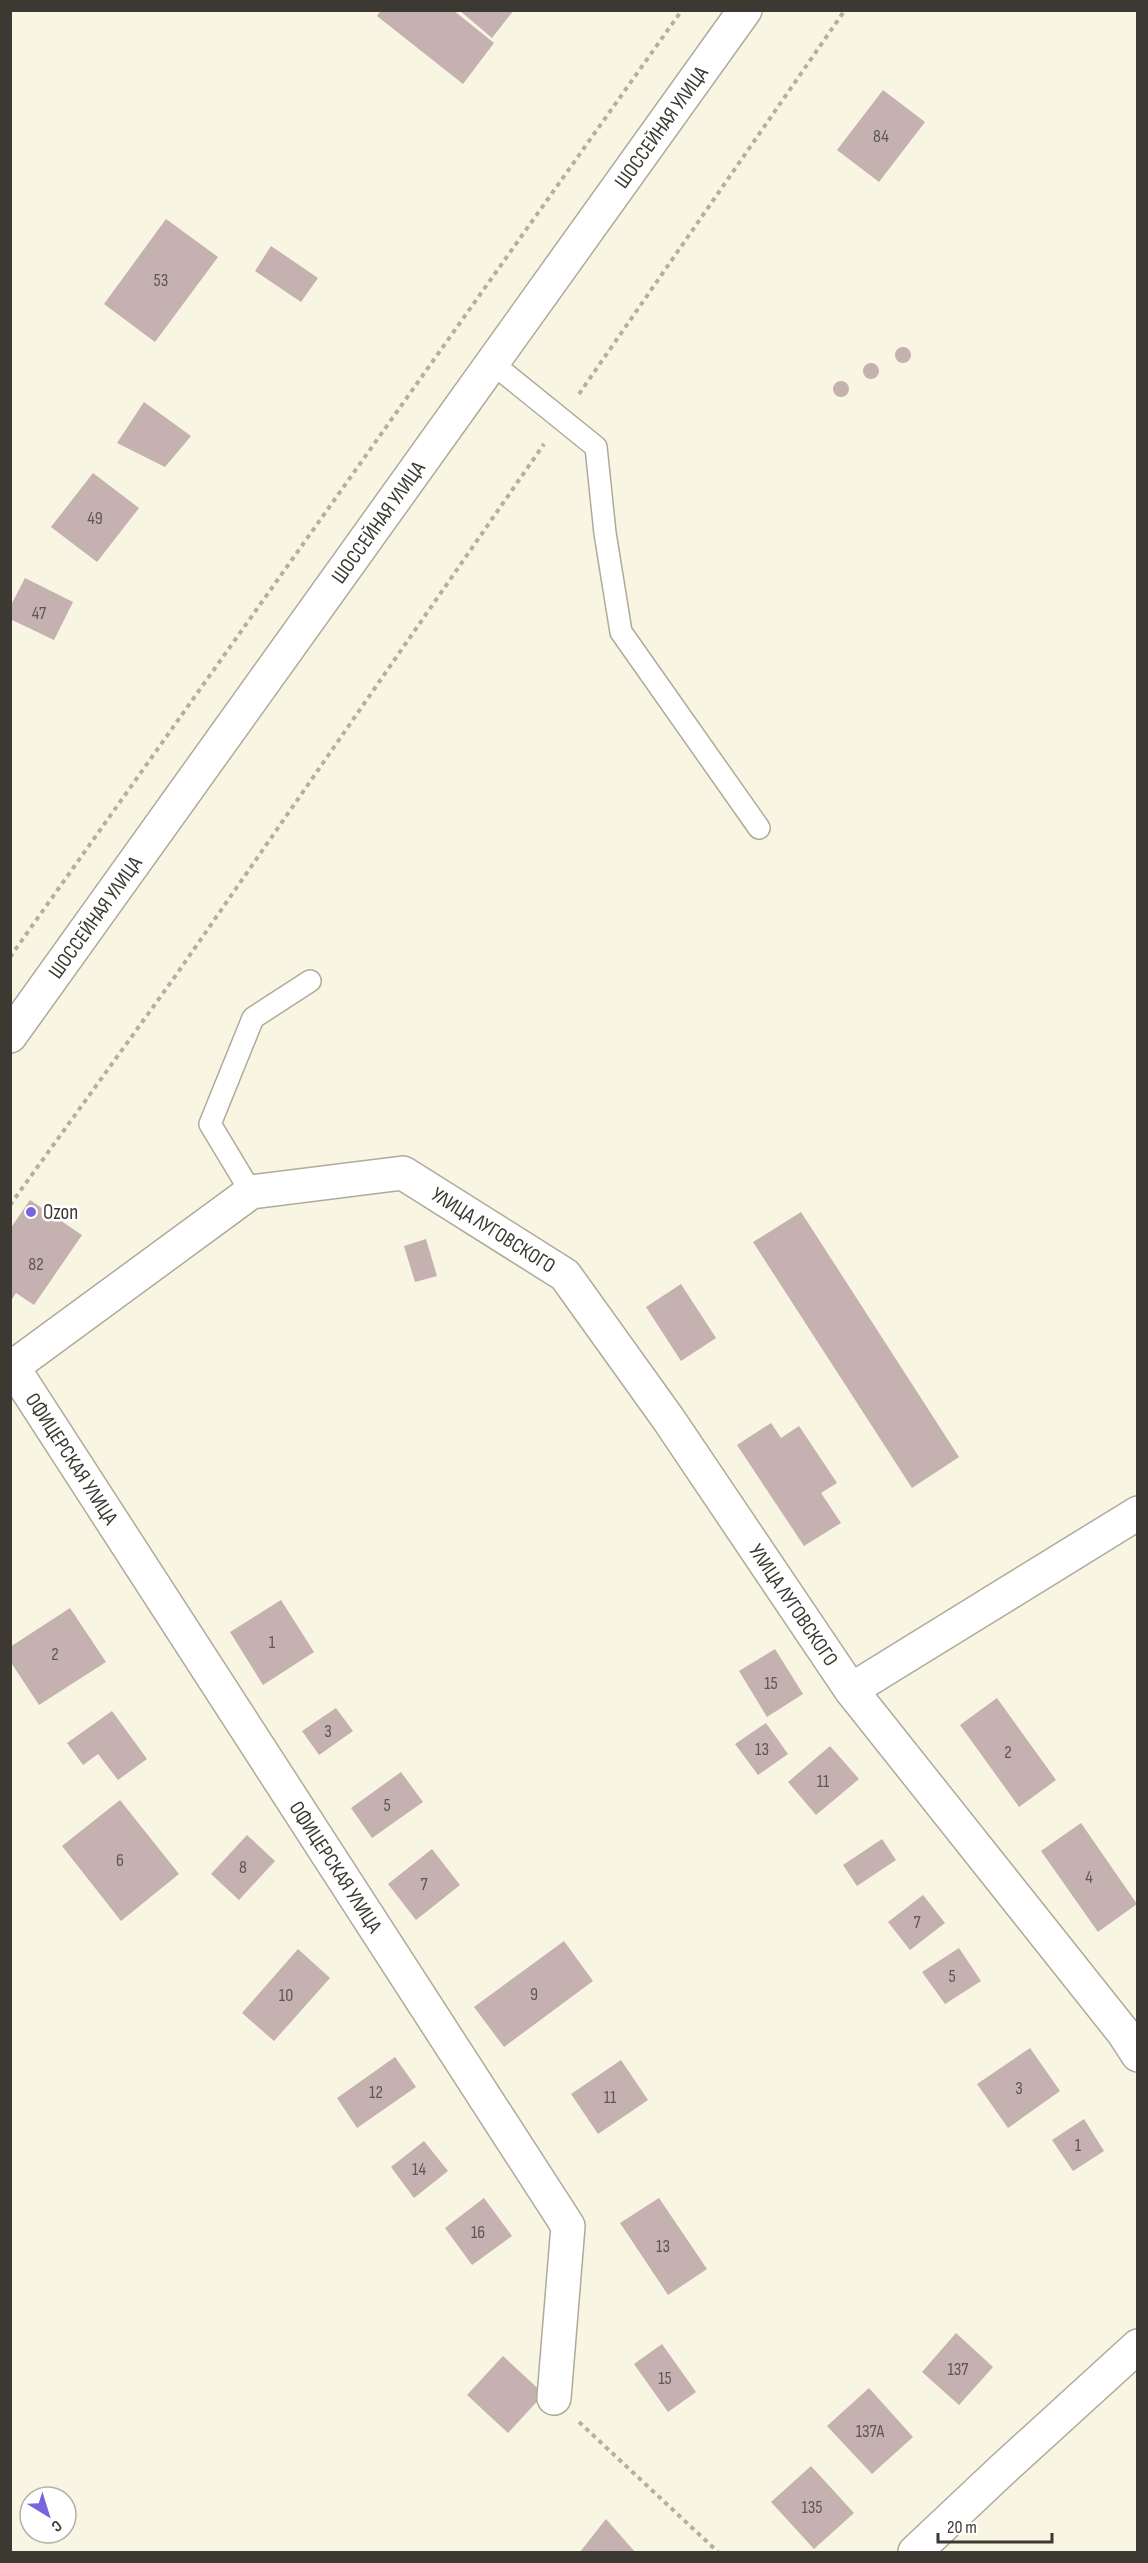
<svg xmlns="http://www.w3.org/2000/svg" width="1148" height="2563" viewBox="0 0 1148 2563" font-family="'Sofia Sans Condensed',sans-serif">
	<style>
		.building { fill: #c5b1af }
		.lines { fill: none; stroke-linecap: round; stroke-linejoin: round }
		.service-casing { stroke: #afaa9a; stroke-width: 24 }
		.minor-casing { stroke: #afaa9a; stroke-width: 36 }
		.trunk-casing { stroke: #afaa9a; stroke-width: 36 }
		.path { stroke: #b3b0a2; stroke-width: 4; stroke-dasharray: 4.5 4.5; stroke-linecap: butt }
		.service { stroke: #fff; stroke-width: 21 }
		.minor { stroke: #fff; stroke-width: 33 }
		.trunk { stroke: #fff; stroke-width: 33 }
		.poi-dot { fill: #7765e0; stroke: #fff; stroke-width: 2 }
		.labels { text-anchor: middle; stroke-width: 5; stroke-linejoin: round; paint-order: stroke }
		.number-label { font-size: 18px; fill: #5e5751 }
		.street-label { font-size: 21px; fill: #3b3932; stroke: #fff }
		.poi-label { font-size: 21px; fill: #3b3932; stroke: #fff; text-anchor: start }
	</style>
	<rect width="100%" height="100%" fill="#f9f5e3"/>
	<path class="building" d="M381,10H453L494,43L463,84L377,16Z
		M459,10H514L492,38Z
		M883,90L925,122L879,182L837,150Z
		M166,219L218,257L155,342L104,304Z
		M271,246L318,278L301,302L255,271Z
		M895 355a8 8 0 1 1 16 0a8 8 0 1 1-16 0Z
		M863 371a8 8 0 1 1 16 0a8 8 0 1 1-16 0Z
		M833 389a8 8 0 1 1 16 0a8 8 0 1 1-16 0Z
		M144,402L191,436L165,467L117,443Z
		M93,473L139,508L97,562L51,527Z
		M25,578L73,602L54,640L10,619V607Z
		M30,1200L82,1235L34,1305L16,1293L10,1302V1229Z
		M801,1212L959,1457L912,1488L753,1242Z
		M426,1239L437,1276L415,1282L404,1246Z
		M681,1284L716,1338L681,1361L646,1307Z
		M771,1423L781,1438L799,1426L837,1483L821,1493L841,1523L804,1546L737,1445Z
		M281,1600L314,1652L263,1685L230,1632Z
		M70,1608L106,1662L39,1705L10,1661V1647Z
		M775,1649L803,1694L767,1717L739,1671Z
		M997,1698L1056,1780L1019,1807L960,1725Z
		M336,1708L353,1731L319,1755L302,1731Z
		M112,1711L147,1759L118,1780L98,1754L83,1765L67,1743Z
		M766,1723L788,1754L758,1775L735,1744Z
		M830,1746L859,1779L816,1815L788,1782Z
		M401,1772L423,1802L372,1838L351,1808Z
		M120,1800L179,1874L121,1921L62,1846Z
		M1081,1823L1137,1904L1098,1932L1041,1851Z
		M247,1835L275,1861L239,1900L211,1874Z
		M882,1839L896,1860L857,1886L843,1865Z
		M432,1849L460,1885L416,1920L388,1884Z
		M923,1895L945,1923L910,1950L888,1922Z
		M564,1941L593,1981L504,2047L474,2007Z
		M959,1948L981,1981L945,2004L922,1972Z
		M298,1949L330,1978L274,2041L242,2013Z
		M1030,2048L1060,2091L1008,2128L977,2084Z
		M395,2057L416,2087L357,2128L337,2098Z
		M621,2060L648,2100L598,2134L571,2094Z
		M1084,2119L1104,2151L1073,2171L1052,2140Z
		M424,2141L448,2171L414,2198L391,2167Z
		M484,2198L512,2236L472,2265L445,2228Z
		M659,2198L707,2269L668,2295L620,2223Z
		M956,2333L993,2367L959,2405L922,2372Z
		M662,2344L696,2392L668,2412L634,2364Z
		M503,2356L544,2394L508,2433L467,2395Z
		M869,2388L913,2437L872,2474L827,2426Z
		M811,2466L854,2513L814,2549L771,2502Z
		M606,2519L635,2552H580Z"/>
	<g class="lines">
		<defs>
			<path id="service" d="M492,363L596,447L605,533L621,632L759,828
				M251,1192L210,1124L253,1018L310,981"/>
			<g id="minor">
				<path id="s1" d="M10,1363L568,2226L554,2398"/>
				<path id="s2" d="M14,1366L251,1192L403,1173L565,1275L669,1420L851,1690L1138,1513"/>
				<path d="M851,1690L1123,2032L1138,2055"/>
				<path d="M915,2552L1002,2470L1138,2346"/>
			</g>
			<g id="trunk">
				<path id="s3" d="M10,1036L745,10"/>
			</g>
		</defs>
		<use href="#service" class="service-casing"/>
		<use href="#minor" class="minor-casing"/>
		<use href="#trunk" class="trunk-casing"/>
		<path class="path" d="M579,394L845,10
			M10,957L682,10
			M10,1205L174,978L544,444
			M579,2422L718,2552"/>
		<use href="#service" class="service"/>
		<use href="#minor" class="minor"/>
		<use href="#trunk" class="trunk"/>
	</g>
	<circle class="poi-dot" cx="31" cy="1212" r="6"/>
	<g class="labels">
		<g class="number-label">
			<text x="881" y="142">84</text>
			<text x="161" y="286">53</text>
			<text x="95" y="524">49</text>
			<text x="39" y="619">47</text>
			<text x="36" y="1270">82</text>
			<text x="272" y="1648">1</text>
			<text x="55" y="1660">2</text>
			<text x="771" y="1689">15</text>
			<text x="328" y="1737">3</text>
			<text x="762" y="1755">13</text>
			<text x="1008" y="1758">2</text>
			<text x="823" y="1787">11</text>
			<text x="387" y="1811">5</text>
			<text x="120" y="1866">6</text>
			<text x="243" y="1873">8</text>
			<text x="1089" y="1883">4</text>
			<text x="424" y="1890">7</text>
			<text x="917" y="1928">7</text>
			<text x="952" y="1982">5</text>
			<text x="534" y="2000">9</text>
			<text x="286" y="2001">10</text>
			<text x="1019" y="2094">3</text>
			<text x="376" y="2098">12</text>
			<text x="610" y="2103">11</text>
			<text x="1078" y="2151">1</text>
			<text x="419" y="2175">14</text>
			<text x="478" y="2238">16</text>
			<text x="663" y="2252">13</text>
			<text x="958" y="2375">137</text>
			<text x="665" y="2384">15</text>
			<text x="870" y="2437">137А</text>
			<text x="812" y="2513">135</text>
		</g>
		<g class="street-label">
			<text dy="7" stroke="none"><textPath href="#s3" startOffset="1118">ШОССЕЙНАЯ УЛИЦА</textPath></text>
			<text dy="7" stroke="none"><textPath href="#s3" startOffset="632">ШОССЕЙНАЯ УЛИЦА</textPath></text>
			<text dy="7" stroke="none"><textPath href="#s3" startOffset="146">ШОССЕЙНАЯ УЛИЦА</textPath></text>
			<text dy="7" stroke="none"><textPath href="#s2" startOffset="554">УЛИЦА ЛУГОВСКОГО</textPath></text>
			<text dy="7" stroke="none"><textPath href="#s1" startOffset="114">ОФИЦЕРСКАЯ УЛИЦА</textPath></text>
			<text dy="7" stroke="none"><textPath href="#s2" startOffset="1040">УЛИЦА ЛУГОВСКОГО</textPath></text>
			<text dy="7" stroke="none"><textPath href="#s1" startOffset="600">ОФИЦЕРСКАЯ УЛИЦА</textPath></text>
		</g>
		<g class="poi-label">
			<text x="43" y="1219">Ozon</text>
		</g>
	</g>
	<rect width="1148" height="2563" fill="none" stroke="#3b3932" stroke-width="24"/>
	<g transform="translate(48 2515) rotate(142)"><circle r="28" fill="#ffffff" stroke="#b1b0ad" stroke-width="1.5"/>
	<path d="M0-4.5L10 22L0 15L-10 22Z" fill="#7765e0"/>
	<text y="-9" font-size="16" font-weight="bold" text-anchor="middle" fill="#3b3932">С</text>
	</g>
	<path d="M938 2533v9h114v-9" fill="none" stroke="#3b3932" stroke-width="3"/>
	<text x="947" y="2533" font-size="18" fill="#3b3932" stroke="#ffffff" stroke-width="4.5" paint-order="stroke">20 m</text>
</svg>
